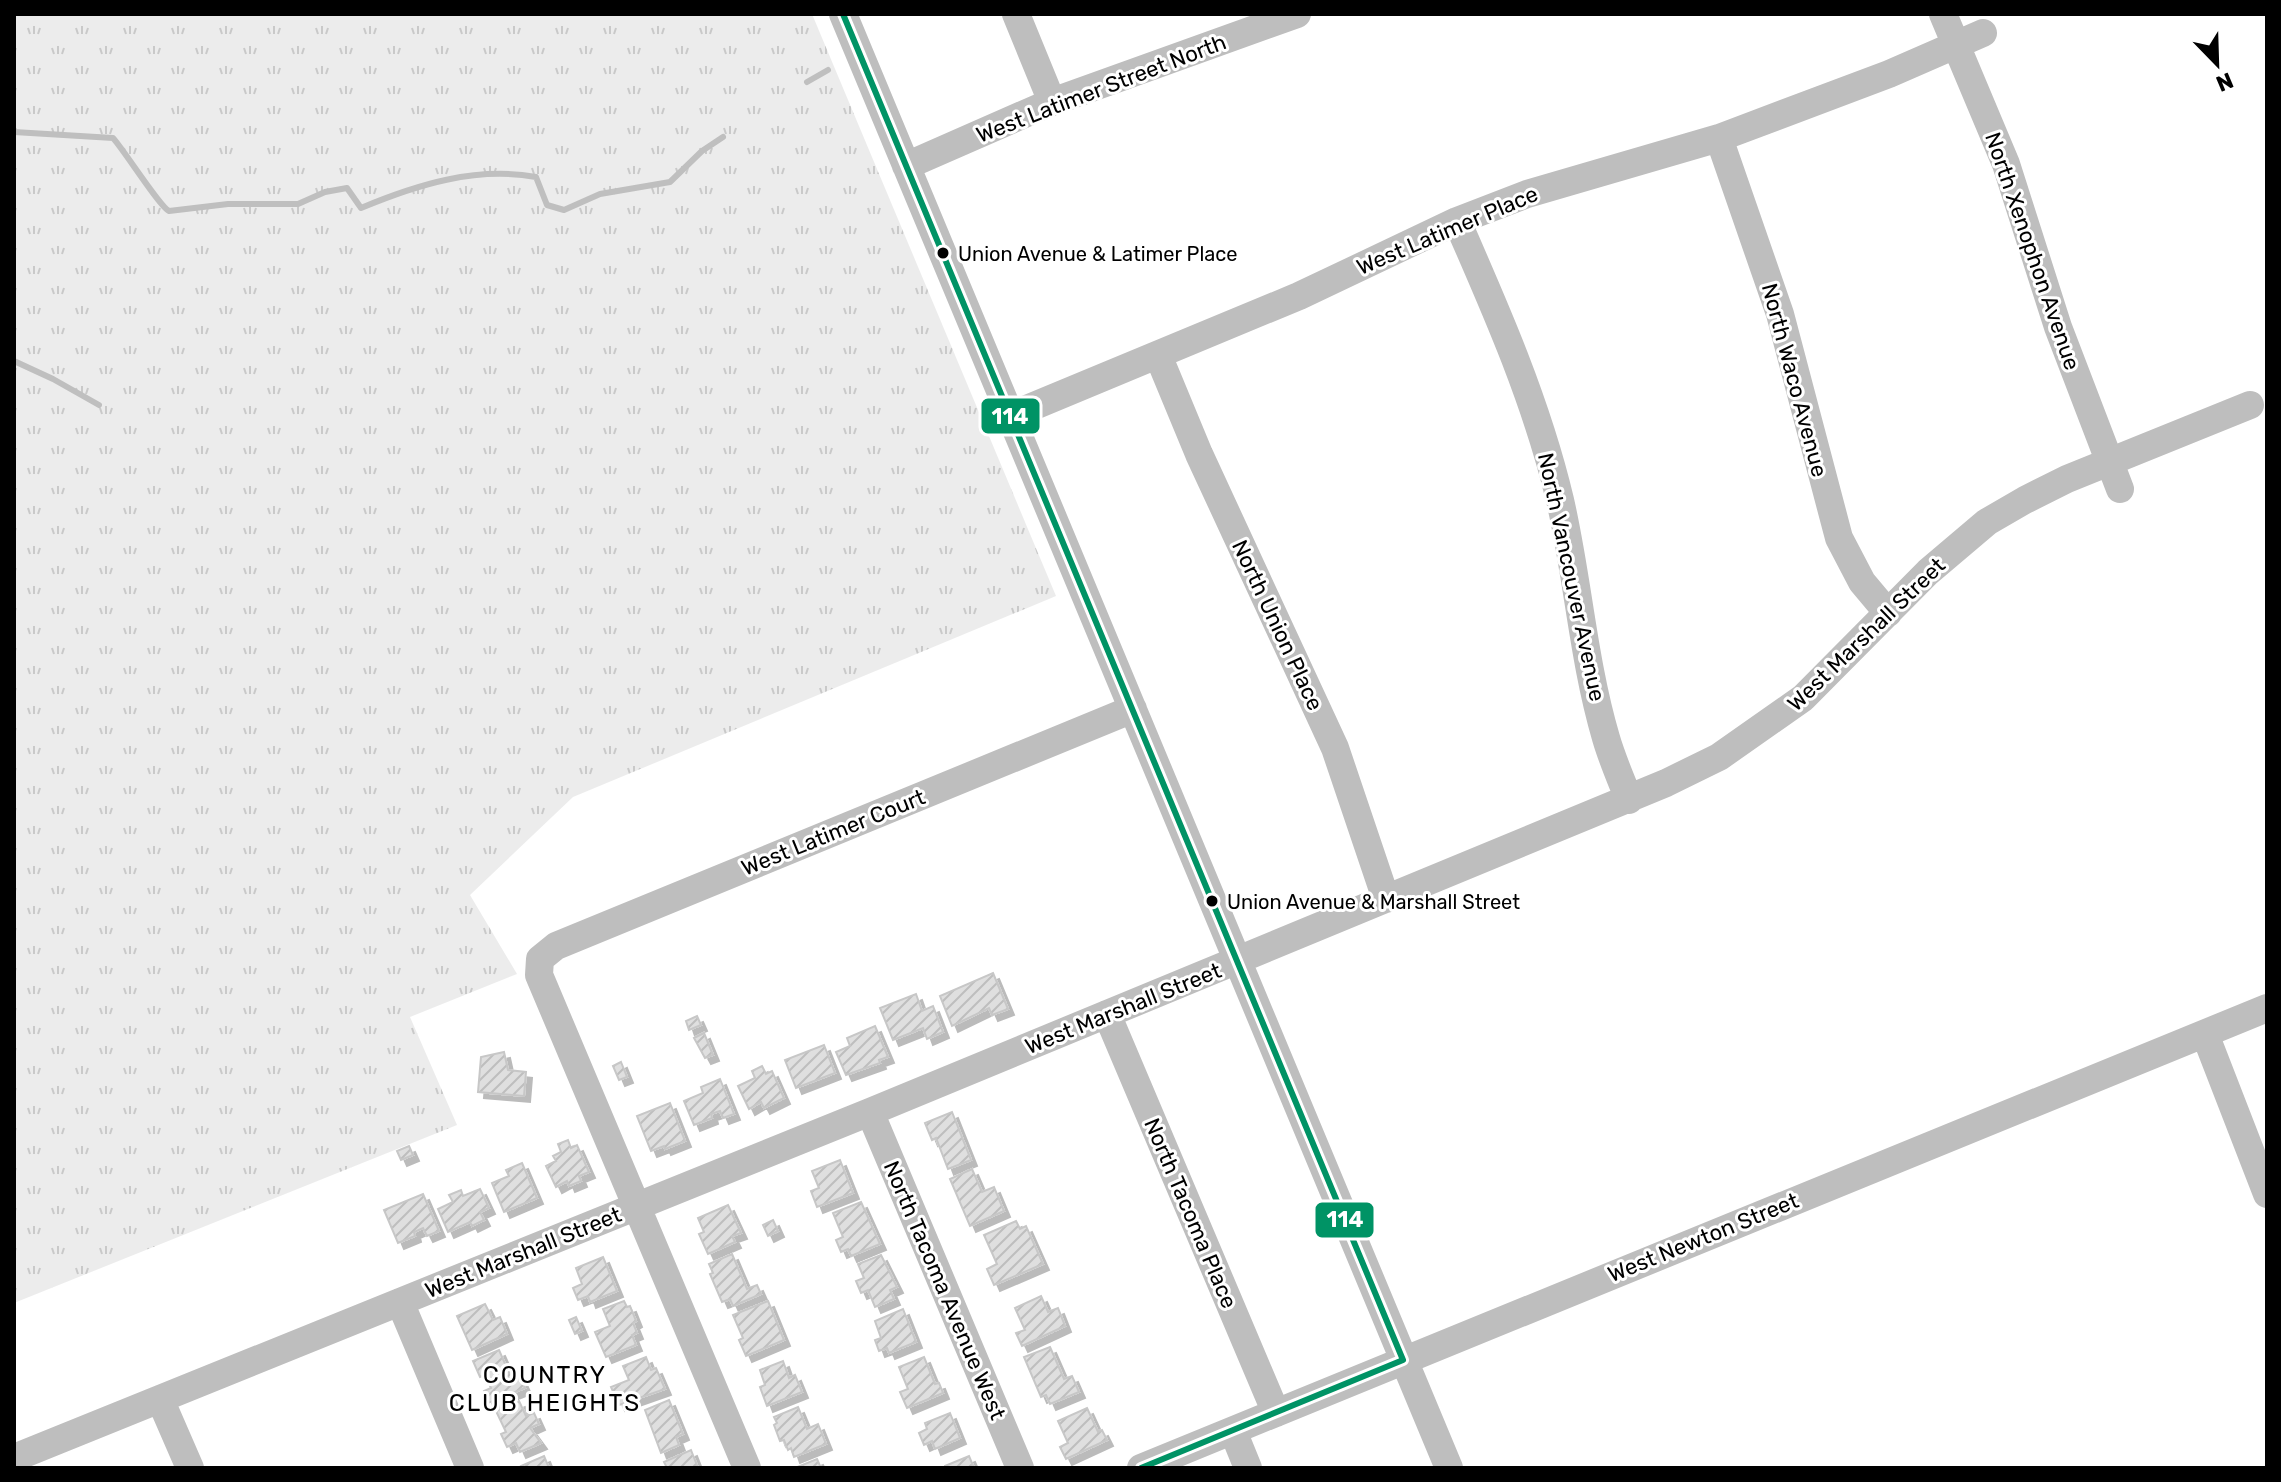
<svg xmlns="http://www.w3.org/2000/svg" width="2281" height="1482" viewBox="0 0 2281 1482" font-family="Rubik,sans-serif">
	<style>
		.grass { fill: url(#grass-tufts) }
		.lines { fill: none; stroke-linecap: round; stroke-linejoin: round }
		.stream { stroke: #bfbfbf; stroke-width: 6 }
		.building { fill: url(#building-hatch); stroke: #c7c7c7; stroke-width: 2; filter: url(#shadow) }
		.minor { stroke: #bebebe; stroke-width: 28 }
		.bus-1-casing { stroke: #fff; stroke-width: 12 }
		.bus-1 { stroke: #009365; stroke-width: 6 }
		.bus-dot { fill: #000; stroke: #fff; stroke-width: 3 }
		.labels { text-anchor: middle; stroke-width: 6; stroke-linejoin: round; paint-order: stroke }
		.bus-label { font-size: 20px; fill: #000; stroke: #fff; text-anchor: start }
		.street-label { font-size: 22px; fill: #000; stroke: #fff }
		.neighbourhood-label { font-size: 24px; letter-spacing: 2px; fill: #000; stroke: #fff }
		.line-badge { stroke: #fff; stroke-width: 3 }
		.badge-label { font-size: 22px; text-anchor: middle; font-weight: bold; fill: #fff }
	</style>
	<defs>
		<pattern id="grass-tufts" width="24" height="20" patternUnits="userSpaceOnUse" patternTransform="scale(2)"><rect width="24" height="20" fill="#ececec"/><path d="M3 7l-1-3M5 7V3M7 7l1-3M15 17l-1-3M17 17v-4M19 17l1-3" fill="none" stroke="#c9c9c9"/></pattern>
		<pattern id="building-hatch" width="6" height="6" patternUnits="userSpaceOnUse" patternTransform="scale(2)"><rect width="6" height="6" fill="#dfdfdf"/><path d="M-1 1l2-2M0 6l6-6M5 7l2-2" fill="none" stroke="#bebebe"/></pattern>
		<filter id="shadow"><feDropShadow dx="6" dy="6" stdDeviation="0" flood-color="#0004"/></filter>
	</defs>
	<rect width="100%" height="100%" fill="#fff"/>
	<path class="grass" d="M14,14H812L1056,596L573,797L470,895L517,974L410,1017L457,1125L14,1303Z"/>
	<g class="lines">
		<path class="stream" d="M807,82L828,70
			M14,132L113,138C124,150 160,207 169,211L228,204H298L325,192L347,188L361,208C416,185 476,166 536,177L547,205L564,210L600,194L670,182L702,151L723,137
			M14,361L53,379L99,405"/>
	</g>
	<path class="building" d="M993,973L1008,1009L992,1015L989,1008L952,1026L940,996Z
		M916,994L922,1011L933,1006L943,1032L927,1039L923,1028L893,1040L880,1008Z
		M697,1016L701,1025L689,1030L686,1021Z
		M875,1026L888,1057L879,1060L880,1063L846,1075L836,1052L850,1046L847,1038Z
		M704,1033L713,1055L705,1058L694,1038Z
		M824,1045L835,1073L796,1088L785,1060Z
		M504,1052L508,1070L526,1072L524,1096L478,1092L481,1057Z
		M621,1062L627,1077L619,1080L613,1066Z
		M762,1066L766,1074L772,1071L784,1098L764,1108L761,1102L749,1109L738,1086L755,1078L752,1071Z
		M720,1079L734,1114L723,1118L720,1111L711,1114L712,1118L694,1125L684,1101L703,1093L701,1087Z
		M670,1103L685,1141L665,1149L664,1146L651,1151L637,1116Z
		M952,1112L971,1160L948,1169L936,1138L932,1140L925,1123Z
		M568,1140L571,1148L577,1145L589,1172L579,1176L581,1181L569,1186L567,1181L556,1187L546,1166L556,1161L553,1156L561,1152L558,1144Z
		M409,1146L413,1155L401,1160L397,1151Z
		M840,1160L853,1193L817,1207L811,1191L819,1188L812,1171Z
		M522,1163L537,1198L504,1212L492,1183L509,1176L506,1170Z
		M972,1169L982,1192L994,1187L1004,1211L970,1226L950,1179Z
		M480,1189L489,1208L480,1212L484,1220L472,1226L470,1222L448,1232L438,1209L453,1202L449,1195L461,1190L463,1196Z
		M423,1194L439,1231L427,1236L423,1228L414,1232L415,1236L398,1243L384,1210Z
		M861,1202L880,1244L851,1256L848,1249L841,1252L836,1240L843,1237L833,1213Z
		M728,1205L741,1233L732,1236L735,1242L708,1254L699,1234L704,1232L698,1218Z
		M773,1220L778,1231L768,1236L763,1225Z
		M1016,1221L1020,1229L1026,1226L1043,1264L994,1285L987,1269L997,1264L984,1235Z
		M732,1254L747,1289L757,1285L761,1294L733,1306L730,1299L722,1302L710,1274L713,1273L709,1264Z
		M881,1255L897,1287L890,1290L894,1299L875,1307L868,1290L861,1293L856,1281L864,1278L858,1264Z
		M603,1257L617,1291L590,1302L588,1296L578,1300L573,1288L582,1284L576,1268Z
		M1041,1296L1048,1312L1058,1308L1065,1326L1022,1346L1016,1333L1025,1330L1015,1308Z
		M624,1301L627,1307L630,1306L636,1321L633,1323L637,1333L632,1335L636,1345L606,1357L595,1332L610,1326L603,1309Z
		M768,1301L784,1340L746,1356L739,1340L743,1338L733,1315Z
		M485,1304L493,1320L500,1317L507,1334L472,1350L457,1316Z
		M903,1309L916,1342L889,1353L887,1348L879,1351L875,1340L881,1338L875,1321Z
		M576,1317L582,1331L575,1334L569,1320Z
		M1050,1347L1064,1379L1072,1376L1079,1392L1050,1404L1046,1395L1041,1397L1024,1357Z
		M499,1350L509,1373L517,1370L525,1388L488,1403L484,1391L491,1388L485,1375L480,1377L473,1361Z
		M646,1357L651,1370L656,1368L665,1389L619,1405L611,1387L629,1380L623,1366Z
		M924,1357L935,1384L939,1383L943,1393L907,1408L900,1392L908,1389L899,1367Z
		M783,1361L789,1378L795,1375L802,1392L767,1406L760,1387L765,1385L760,1370Z
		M669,1400L683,1434L676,1437L679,1445L661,1453L645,1410Z
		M519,1401L526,1416L534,1413L539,1424L530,1428L541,1443L520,1452L516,1443L507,1447L501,1434L506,1432L496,1411Z
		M798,1407L807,1429L818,1424L826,1444L794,1457L791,1448L788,1450L784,1440L780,1441L774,1425L777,1423L774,1417Z
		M1087,1408L1098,1432L1102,1430L1107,1440L1066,1459L1060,1447L1068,1443L1058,1421Z
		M950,1413L960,1438L935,1449L932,1441L924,1445L919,1433L927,1429L925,1423Z
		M691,1450L698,1468H667L664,1462Z
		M544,1456L549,1468H522L521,1466Z
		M969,1456L974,1468H945V1466Z
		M817,1459L821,1468H795Z"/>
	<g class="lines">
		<path class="minor" d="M843,14L1449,1468
			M1016,14L1052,102
			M1943,14L2006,164L2058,327L2120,489
			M1719,138L1780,314L1839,538L1862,582L1888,613
			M906,166L1052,102L1297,14
			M1457,221C1497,312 1537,403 1560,500C1578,578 1583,660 1606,738C1612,759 1621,779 1629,800
			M1158,355L1199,454L1335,748L1386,899
			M1010,416L1299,296L1457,221L1527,194L1719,138L1889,74L1983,33
			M1107,1014L1276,1413
			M2205,1034L2267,1194
			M870,1112L1020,1468
			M400,1302L470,1468
			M160,1399L190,1468
			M1233,1431L1248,1468
			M14,1458L870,1112L1666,783L1719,757L1803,698L1928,572L1987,522L2025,500L2067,479L2250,405
			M747,1468L539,975L540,959L556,946L1133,709
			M1141,1468L2267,1008"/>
		<defs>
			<path id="bus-1" d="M843,14L1403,1360L1141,1468"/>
		</defs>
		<use href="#bus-1" class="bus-1-casing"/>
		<use href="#bus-1" class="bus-1"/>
	</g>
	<g class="bus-dot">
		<circle cx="943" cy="253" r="7"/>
		<circle cx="1212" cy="901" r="7"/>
	</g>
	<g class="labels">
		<g class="bus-label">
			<text x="958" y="261">Union Avenue &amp; Latimer Place</text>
			<text x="1227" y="909">Union Avenue &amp; Marshall Street</text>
		</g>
		<g class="street-label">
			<text transform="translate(1101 88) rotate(-21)" y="8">West Latimer Street North</text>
			<text transform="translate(1447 230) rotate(-23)" y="8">West Latimer Place</text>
			<text transform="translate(2033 251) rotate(71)" y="8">North Xenophon Avenue</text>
			<text transform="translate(1795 380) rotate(75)" y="8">North Waco Avenue</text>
			<text transform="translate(1572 577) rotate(78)" y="8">North Vancouver Avenue</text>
			<text transform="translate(1278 625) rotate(65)" y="8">North Union Place</text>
			<text transform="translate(1866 634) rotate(-44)" y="8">West Marshall Street</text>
			<text transform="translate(833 832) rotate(-22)" y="8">West Latimer Court</text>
			<text transform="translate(1123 1008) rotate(-22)" y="8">West Marshall Street</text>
			<text transform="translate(1191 1213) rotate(67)" y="8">North Tacoma Place</text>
			<text transform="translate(1703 1237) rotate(-22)" y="8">West Newton Street</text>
			<text transform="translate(523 1252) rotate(-22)" y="8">West Marshall Street</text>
			<text transform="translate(945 1290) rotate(67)" y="8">North Tacoma Avenue West</text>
		</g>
		<g class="neighbourhood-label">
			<text x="545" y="1383">COUNTRY<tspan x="545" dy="28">CLUB HEIGHTS</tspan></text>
		</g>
	</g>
	<g class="line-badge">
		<rect x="980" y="397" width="61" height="38" rx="8" fill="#009365"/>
		<rect x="1314" y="1201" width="61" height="38" rx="8" fill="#009365"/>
	</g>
	<g class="badge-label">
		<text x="1010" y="424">114</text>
		<text x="1345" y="1227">114</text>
	</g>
	<rect width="2281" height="1482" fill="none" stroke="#000000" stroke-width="32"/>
	<g transform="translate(2217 64) rotate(157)" stroke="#ffffff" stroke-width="6" paint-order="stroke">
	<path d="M0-6L14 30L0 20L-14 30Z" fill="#000000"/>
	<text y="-12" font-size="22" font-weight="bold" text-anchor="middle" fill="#000000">N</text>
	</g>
</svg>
